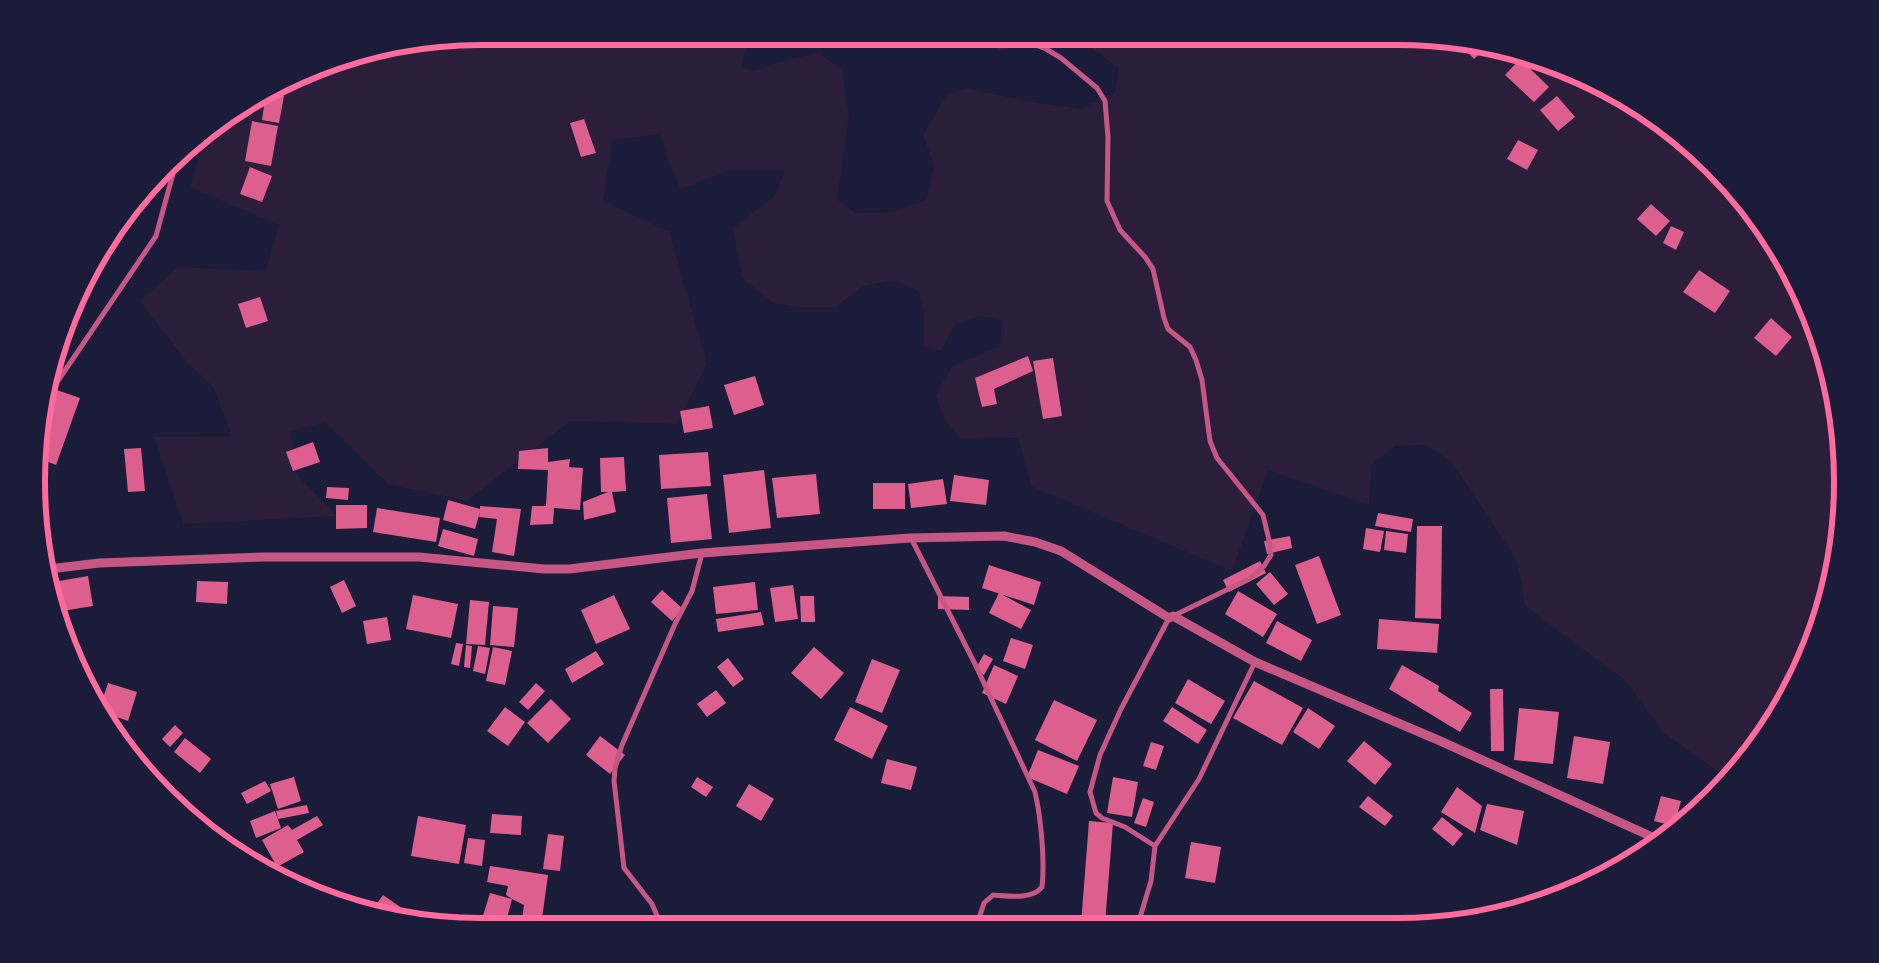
<svg xmlns="http://www.w3.org/2000/svg" width="1879" height="963" viewBox="0 0 1879 963" font-family="Helvetica,sans-serif">
	<style>
		.green { fill: #2a1e3b }
		.building { fill: #dd5f8e }
		.lines { fill: none; stroke-linecap: round; stroke-linejoin: round }
		.minor { stroke: #c65784; stroke-width: 5 }
		.tertiary { stroke: #c65784; stroke-width: 9 }
		.rim { fill: none; stroke: #ff6b9d; stroke-width: 6 }
	</style>
	<rect width="100%" height="100%" fill="#1b1b3a"/>
	<path class="green" d="M482,36L747,37L742,67L753,71L783,61L819,53L842,70L849,117L837,199L855,213L893,212L927,199L934,165L923,135L948,93L968,89L1026,101L1080,109L1115,93L1119,69L1089,45L1040,39L1001,51L980,37H1426L1512,51L1594,82L1668,128L1732,188L1783,259L1819,338L1839,423L1842,510L1828,596L1797,678L1751,753L1728,776L1714,769L1663,732L1626,681L1525,606L1517,561L1452,462L1426,445L1395,446L1372,464L1369,505L1268,470L1232,571L1031,486L1018,438L961,439L945,420L936,396L951,367L1000,346L1002,320L980,316L955,325L941,351L924,346V313L919,291L894,280L863,286L836,307H796L774,303L742,278L733,228L775,196L785,170H731L680,189L666,156L661,134L612,140L603,201L669,232L707,364L677,424L570,421L467,501L388,484L325,422L291,431L296,474L337,516L183,524L154,437L232,436L214,388L187,362L140,301L178,267L266,271L279,225L190,187L205,133L210,128L338,60L407,49L416,54L428,45Z"/>
	<path class="building" d="M1458,42L1484,47H1486L1474,59Z
		M1520,59L1549,87L1534,102L1505,75Z
		M274,94L284,96L279,123L262,120L265,99Z
		M1557,96L1575,117L1558,131L1540,110Z
		M584,119L596,153L581,157L570,123Z
		M252,121L278,126L271,166L245,161Z
		M1518,140L1538,150L1527,170L1507,159Z
		M250,167L272,176L262,202L240,194Z
		M1651,204L1670,221L1656,236L1637,219Z
		M1671,226L1684,232L1676,250L1663,243Z
		M1699,270L1730,291L1715,313L1683,292Z
		M260,297L268,321L246,328L238,304Z
		M1771,318L1792,337L1776,356L1754,338Z
		M1028,356L1033,371L994,389L997,404L982,407L975,378Z
		M1053,358L1062,416L1043,419L1033,361Z
		M755,376L764,405L734,415L724,385Z
		M48,387L80,398L56,465L43,460L45,394Z
		M709,406L713,428L684,433L680,411Z
		M313,442L320,462L293,471L286,452Z
		M141,448L145,491L128,492L124,449Z
		M548,448V462L570,459L569,467L583,468L580,510L554,508L553,524L530,525L532,506H546L548,470L518,469L519,451Z
		M708,452L711,486L661,489L659,455Z
		M624,457L626,491L612,492L616,512L584,520L583,502L608,492H601L600,458Z
		M764,470L771,528L729,533L723,475Z
		M816,474L820,514L777,518L772,478Z
		M954,475L989,480L986,505L950,501Z
		M943,479L947,504L911,508L908,484Z
		M873,483H905V509H873Z
		M327,487L349,488L348,500L326,498Z
		M707,494L712,539L671,543L667,498Z
		M448,500L480,509V506L521,509L514,556L492,552L497,519L479,517L480,512L475,529L443,520Z
		M336,505H367V528L336,529Z
		M377,508L440,518L436,542L373,532Z
		M1378,513L1413,519L1411,532L1375,526Z
		M41,516L45,533L40,534L41,519Z
		M1417,526H1442L1441,619L1415,618Z
		M1366,528L1384,531L1380,552L1363,549Z
		M443,529L478,539L474,556L438,546Z
		M1386,531L1408,534L1406,553L1384,550Z
		M1290,536L1292,548L1267,554L1264,541Z
		M1319,556L1341,615L1317,624L1295,565Z
		M1260,561L1266,573L1229,592L1223,580Z
		M989,565L1041,582L1034,605L982,588Z
		M1270,572L1288,594L1274,605L1256,584Z
		M88,576L93,606L62,611L53,582Z
		M344,580L356,606L342,613L330,587Z
		M197,581L228,582L227,604L196,602Z
		M755,582L758,610L716,614L713,587Z
		M793,585L798,619L775,622L770,588Z
		M662,590L683,609L672,621L651,602Z
		M1238,591L1277,614L1263,637L1225,614Z
		M999,593L1031,610L1021,629L989,613Z
		M413,595L458,604L451,638L406,629Z
		M614,595L630,629L596,644L581,610Z
		M800,596H814L815,622H801Z
		M938,596L969,597V610L938,609Z
		M470,600L489,602L485,645L466,644Z
		M493,606L518,608L514,647L490,645Z
		M761,612L764,625L718,632L716,619Z
		M387,617L391,640L367,644L363,621Z
		M1379,619L1439,624L1437,653L1377,649Z
		M1277,621L1312,640L1301,661L1266,643Z
		M1011,638L1033,645L1025,669L1003,661Z
		M456,643L463,644L459,666L451,664Z
		M466,645L472,646L470,668L464,667Z
		M478,646L490,648L485,674L473,671Z
		M493,647L512,651L505,685L486,681Z
		M814,647L844,673L821,699L791,673Z
		M596,651L604,664L572,683L565,669Z
		M984,654L993,659L984,675L975,670Z
		M76,658L84,659L81,675L78,664Z
		M728,658L744,679L733,687L717,667Z
		M872,659L900,670L882,713L855,702Z
		M994,665L1018,676L1006,704L982,693Z
		M1402,665L1439,686L1438,691L1472,713L1460,732L1389,689Z
		M1188,679L1225,701L1211,724L1175,703Z
		M1254,681L1303,708L1282,745L1233,718Z
		M108,683L137,692L128,721L108,714L101,704Z
		M536,683L545,691L528,710L519,702Z
		M1490,689H1503L1504,751H1491Z
		M716,690L726,703L707,717L697,704Z
		M551,699L571,719L548,743L527,723Z
		M1054,700L1097,720L1077,761L1035,740Z
		M505,707L525,722L508,746L487,731Z
		M850,707L888,726L872,759L834,740Z
		M1172,707L1207,730L1198,744L1163,721Z
		M1308,708L1335,726L1319,749L1293,732Z
		M1519,708L1559,712L1553,764L1514,760Z
		M175,725L183,733L170,747L162,739Z
		M600,736L625,755L610,774L586,755Z
		M1574,736L1610,742L1603,784L1567,778Z
		M185,738L211,759L200,773L174,752Z
		M1364,741L1392,764L1375,785L1347,761Z
		M1151,742L1164,746L1156,770L1143,766Z
		M1038,750L1079,766L1067,794L1027,777Z
		M887,759L917,767L911,790L881,783Z
		M294,777L301,801L278,809L270,784Z
		M697,777L713,787L706,797L691,787Z
		M1113,777L1138,782L1132,817L1107,813Z
		M265,781L271,791L247,804L241,793Z
		M749,784L774,799L761,821L736,806Z
		M1457,787L1482,806L1475,833L1441,812Z
		M1368,796L1393,816L1385,826L1359,807Z
		M1661,796L1681,801L1674,826L1654,821Z
		M1143,798L1154,802L1146,827L1134,823Z
		M1487,804L1524,811L1517,845L1480,830Z
		M307,805L309,813L278,819L276,811Z
		M275,811L281,828L256,838L250,821Z
		M492,814L522,816L521,835L490,833Z
		M317,816L323,825L297,840L304,852L277,867L262,840L288,825L292,830Z
		M418,816L466,825L459,864L411,856Z
		M1442,817L1463,834L1453,846L1432,829Z
		M1089,821L1113,823L1105,924H1081Z
		M548,834L564,836L560,871L543,869Z
		M468,838L485,840L482,866L464,863Z
		M1191,842L1221,847L1215,883L1185,878Z
		M490,866L548,875L541,926H521L524,905L512,899L505,926H489V924L481,922L490,893L512,899L506,895L508,886L487,882Z
		M383,895L419,920L371,912Z
		M1022,916L1024,924H990Z"/>
	<g class="lines">
		<path class="minor" d="M1015,37L1046,49L1061,58L1097,88L1105,101L1108,137L1107,201L1120,230L1145,257L1153,269L1164,318L1168,329L1190,347L1196,360L1202,380L1210,441L1217,458L1263,515L1269,540L1271,555L1264,566L1249,579L1173,616
			M45,400L156,236L177,159
			M911,538L975,664L1035,792C1041,818 1045,861 1042,887C1032,900 1008,896 993,895L984,903L977,924
			M152,775L166,784L225,838
			M1155,846L1125,827L1102,818L1096,813L1090,792L1100,755L1121,709L1169,618
			M1138,924L1151,881L1155,846L1199,779L1255,662
			M661,925L652,904L624,868L614,781L615,768L622,745L675,624L692,591L702,553"/>
		<path class="tertiary" d="M49,569L99,563L262,557H419L544,569H569L702,553L910,538L1004,536L1035,542L1061,551L1169,618L1173,616L1255,662L1438,740L1659,840"/>
	</g>
	<path d="M0 0H1879V963H0ZM481 45H1398A436 436 0 0 1 1834 481V482A436 436 0 0 1 1398 918H481A436 436 0 0 1 45 482V481A436 436 0 0 1 481 45Z" fill="#1b1b3a" fill-rule="evenodd"/>
	<path class="rim" d="M481 45H1398A436 436 0 0 1 1834 481V482A436 436 0 0 1 1398 918H481A436 436 0 0 1 45 482V481A436 436 0 0 1 481 45Z"/>
</svg>
